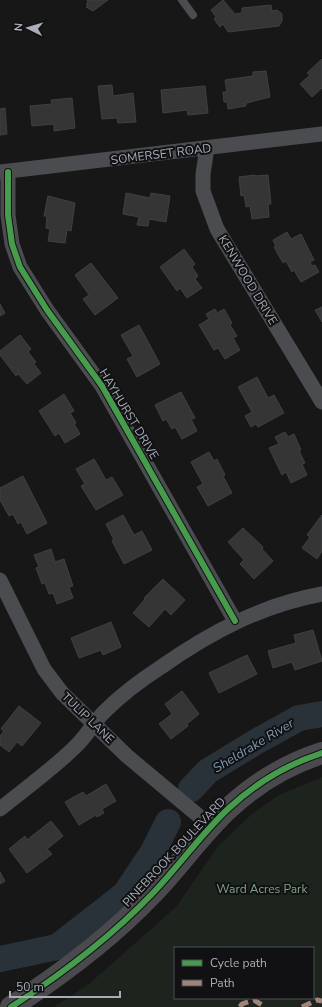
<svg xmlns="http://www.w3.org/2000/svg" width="322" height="1007" viewBox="0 0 322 1007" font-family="'Nunito Sans',sans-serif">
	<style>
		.green { fill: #1d241e; fill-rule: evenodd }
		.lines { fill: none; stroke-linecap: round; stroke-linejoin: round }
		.river { stroke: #2a3239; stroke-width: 26 }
		.building { fill: #353536; stroke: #3f4043 }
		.lane { stroke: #4b4c50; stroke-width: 8 }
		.street { stroke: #4b4c50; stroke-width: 15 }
		.secondary { stroke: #4a4a4e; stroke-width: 22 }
		.quiet { stroke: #a18479; stroke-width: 5; stroke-dasharray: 10 5; stroke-linecap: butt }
		.cycleway-casing { stroke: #111113; stroke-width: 8 }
		.cycleway { stroke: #469c4c; stroke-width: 6 }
		.labels { text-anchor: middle; stroke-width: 4; stroke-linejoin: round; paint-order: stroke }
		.street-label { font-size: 12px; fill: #a8adb8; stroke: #111113 }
		.park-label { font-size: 12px; fill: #7fa381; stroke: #111113 }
		.water-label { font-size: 13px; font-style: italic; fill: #7f9bb3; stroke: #111113 }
	</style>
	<rect width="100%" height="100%" fill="#171717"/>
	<path class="green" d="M322,777V1007H54L89,984L176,907L219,845L253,813L279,795ZM175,948H313V998H175Z"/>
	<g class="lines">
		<path class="river" d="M191,789L208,771L259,740L299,718L322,714
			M0,959L57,947L125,894L153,852L168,822"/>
	</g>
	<path class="building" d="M87,0H108L93,11L86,7L88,6L86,4L88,2Z
		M223,0L235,14L242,13V8L271,5L272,11L277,10L282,14V21L279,26L228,32L223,24L220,27L214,19L216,17L211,10Z
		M322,59V88L312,97L300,84L310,75L307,73Z
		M266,71L270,97L246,103V106L228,109L227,102H224L223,92H227L225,80L253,76V72Z
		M112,85L113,96L133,93L136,122L118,123L117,118L102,119L98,86Z
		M205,86L208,113L188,115L187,110L163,113L161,90Z
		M72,98L75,128L54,131V124L32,126L30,106L52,104L51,100Z
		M5,108L7,134L0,135V109Z
		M255,175V176L268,175L271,204H268L269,217L252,219L250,206L246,207L244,195L241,196L239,177Z
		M126,193L150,198L151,193L170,196L166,222L149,219L148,226L137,225L139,217L123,214Z
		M48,196L75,203L71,231L67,230L65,243L48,241L50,229L46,228L47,216H44Z
		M287,232L291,239L301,234L314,260L310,262L312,266L315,265L319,272L301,282L294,270L292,272L286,261L283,263L274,247H276L273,240Z
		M184,249L195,264L192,267L198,276L195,279L202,288L187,298L180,288L177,291L160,267Z
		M91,263L118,298L95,315L83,299L89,295L75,275Z
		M0,304L5,313L0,316Z
		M322,307V322L315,310Z
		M215,309L217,313L224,309L232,323L230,325L237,336L233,338L240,350L225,359L218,348L214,350L199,325L209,319L206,314Z
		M139,325L160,364L137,377L127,359L133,356L121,335Z
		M20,335L31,349L28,352L36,362L34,364L41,373L27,384L18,374L16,376L0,355V351Z
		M257,377L268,398L274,395L284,413L258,427L256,424L251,427L245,416L252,412L238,387Z
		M181,392L195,418L191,419L197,431L182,439L175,427L172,429L166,419L163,421L155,405Z
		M64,394L74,411L70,413L76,423L74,424L80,434L65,443L59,433L55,436L39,411Z
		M285,432L288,437L294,434L301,450L299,451L305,463L302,464L307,475L291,483L286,472L282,475L269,448L279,444L275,437Z
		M209,452L214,461L217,459L225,475L223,476L232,493L208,506L197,487L203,484L191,462Z
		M94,459L106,480L112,477L123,495L96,510L81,486L85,484L76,469Z
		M23,476L47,523L27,534L21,522L18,524L13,514L9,516L0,500V488Z
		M123,515L134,535L142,531L152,550L124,564L112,541L114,540L106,524Z
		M322,515V551L317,559L302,548L310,537L307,535Z
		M243,528L263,547L262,549L273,561L254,579L240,564L244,560L228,542Z
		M51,549L55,562L64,559L73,586L69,587L73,598L57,604L53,593L49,594L45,583L42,584L36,568L39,567L34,555Z
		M163,579L185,600L171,615L165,609L149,627L133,613L145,599L144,598Z
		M111,622L121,647L103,655L101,650L79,658L71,638Z
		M313,630L322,661L295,670L292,662L273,668L268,651L296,643L294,635Z
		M247,655L257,674L219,693L209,673Z
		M182,691L199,714L187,724L188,726L171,739L159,724L172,714L165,704Z
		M19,706L41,723L22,746L17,742L9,752L0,745V736L4,731L1,729Z
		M106,784L116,801L102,809L104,813L97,817L96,815L79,825L65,802L83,792L86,796Z
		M51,821L63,836L47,849L52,854L27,873L9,849L25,836L27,840Z
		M0,872L5,881L0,884Z"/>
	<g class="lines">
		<path class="lane" d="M182,0L193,15"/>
		<path class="street" d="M207,148L203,174V191L217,229L322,402
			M0,172L322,134
			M8,172V215L12,244L20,267L47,310L102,386L235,621
			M0,580L44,669L62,693L127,756L212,827
			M0,809C26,788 54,768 77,745C87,735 94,722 104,712C121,695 141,680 161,667C211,632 262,605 322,594"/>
		<path class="secondary" d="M11,1007C62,974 110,938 152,894C179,866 201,834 229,808C255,784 288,764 322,753"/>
		<path class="quiet" d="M240,1007L242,1004L254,1000L265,1007
			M302,1007L317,1000L322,1001"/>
		<defs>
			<path id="cycleway" d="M8,172V215L12,244L20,267L47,310L102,386L235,621
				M11,1007C62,974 110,938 152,894C179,866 201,834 229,808C255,784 288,764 322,753"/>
		</defs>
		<use href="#cycleway" class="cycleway-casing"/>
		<use href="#cycleway" class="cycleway"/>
	</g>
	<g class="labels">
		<g class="street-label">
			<text transform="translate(161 154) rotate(-7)" y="4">SOMERSET ROAD</text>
			<text transform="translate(248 280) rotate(59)" y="4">KENWOOD DRIVE</text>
			<text transform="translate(129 414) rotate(59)" y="4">HAYHURST DRIVE</text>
			<text transform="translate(88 718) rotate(44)" y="4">TULIP LANE</text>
			<text transform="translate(174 852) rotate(-47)" y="4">PINEBROOK BOULEVARD</text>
		</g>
		<g class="park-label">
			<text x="262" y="893">Ward Acres Park</text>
		</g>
		<g class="water-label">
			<text transform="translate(253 745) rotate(-31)" y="5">Sheldrake River</text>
		</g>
	</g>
	<rect x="174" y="947" width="140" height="52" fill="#111113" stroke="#4d4f55"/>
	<rect x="182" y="960" width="20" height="6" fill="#469c4c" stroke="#4d4f55"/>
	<text x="210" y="967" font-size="12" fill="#a8adb8">Cycle path</text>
	<rect x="182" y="980" width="20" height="6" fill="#a18479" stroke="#4d4f55"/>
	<text x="210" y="987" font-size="12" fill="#a8adb8">Path</text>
	<g transform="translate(28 28) rotate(275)" stroke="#111113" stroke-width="3" paint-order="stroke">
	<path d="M0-3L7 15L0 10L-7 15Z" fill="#a8adb8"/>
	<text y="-6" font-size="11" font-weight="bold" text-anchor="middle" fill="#a8adb8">N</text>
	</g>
	<path d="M10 991v6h110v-6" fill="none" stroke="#a8adb8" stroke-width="2"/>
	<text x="16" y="991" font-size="12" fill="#a8adb8" stroke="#111113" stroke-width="3" paint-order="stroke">50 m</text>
</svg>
